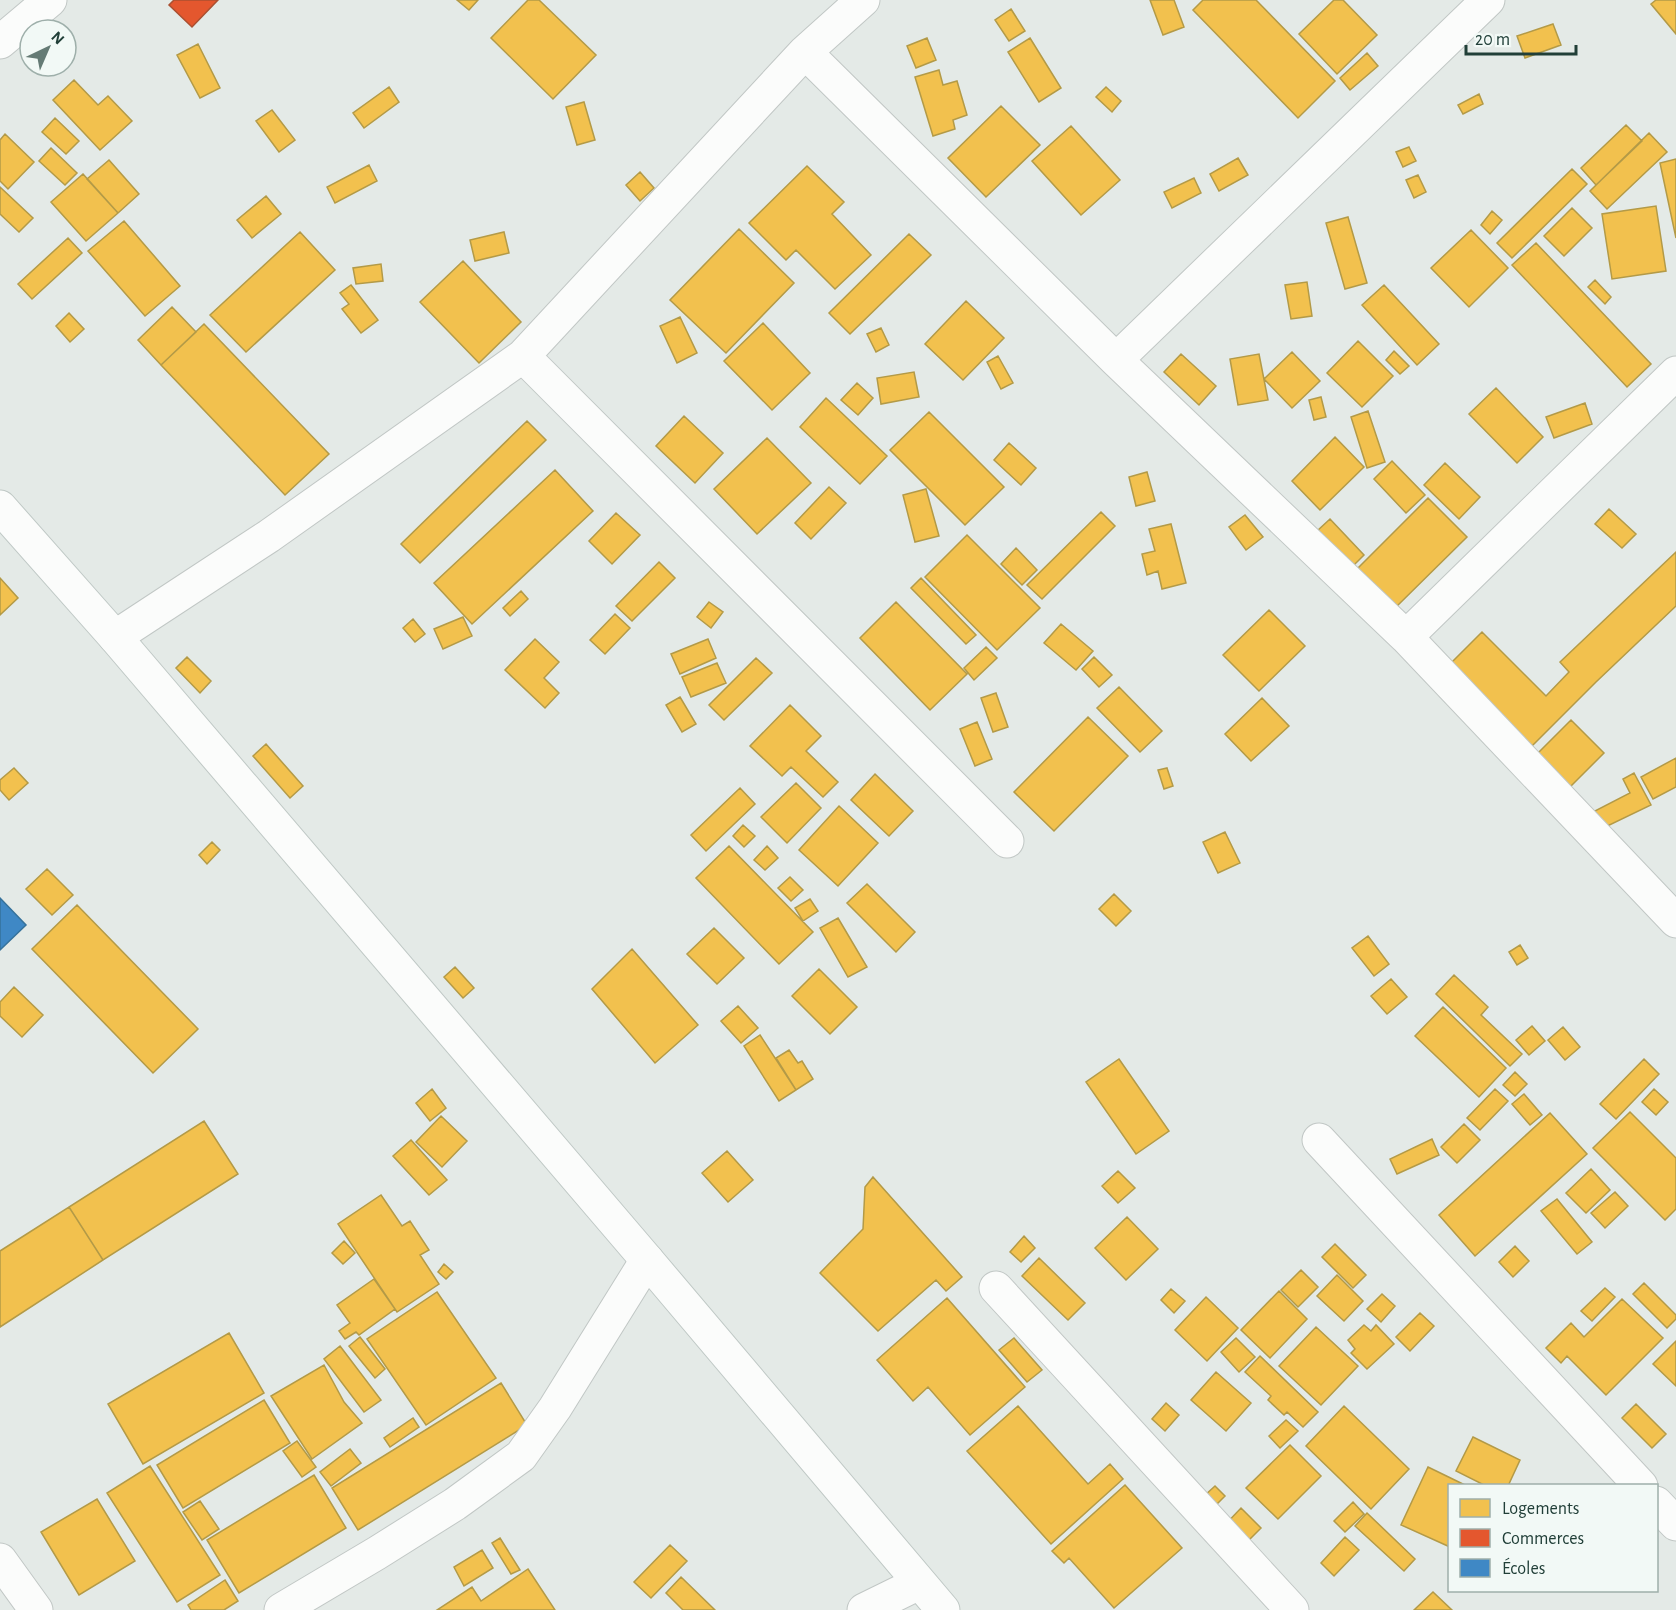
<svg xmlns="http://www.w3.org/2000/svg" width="1676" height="1610" viewBox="0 0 1676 1610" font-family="'Alegreya Sans',sans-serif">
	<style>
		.homes { fill: #f2c14e; stroke: #b39a47; stroke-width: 1.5 }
		.shops { fill: #e4572e; stroke: #aa5031; stroke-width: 1.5 }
		.schools { fill: #3f88c5; stroke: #36729b; stroke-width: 1.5 }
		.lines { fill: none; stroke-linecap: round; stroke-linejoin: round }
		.street-casing { stroke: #c1c7c5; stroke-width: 35 }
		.secondary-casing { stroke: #bfc8c5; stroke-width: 35 }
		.street { stroke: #fbfcfb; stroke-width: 33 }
		.secondary { stroke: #fbfcfb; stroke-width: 33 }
	</style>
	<rect width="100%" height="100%" fill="#e4eae7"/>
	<path class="homes" d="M457,0H478L469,10Z
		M528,0H539L596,55L553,99L491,38Z
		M1150,0H1174L1184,27L1163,35Z
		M1203,0H1256L1335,81L1298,118L1193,10Z
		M1334,0H1343L1377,35L1337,74L1299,34Z
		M1656,0H1676V34L1651,4Z
		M1011,9L1025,31L1009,41L995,20Z
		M1553,24L1561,45L1525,58L1517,36Z
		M927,38L936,60L916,68L907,46Z
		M1030,38L1061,88L1039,102L1008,52Z
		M198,44L220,88L200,98L177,55Z
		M1367,53L1378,66L1350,90L1340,78Z
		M939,70L943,85L957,81L967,115L953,120L955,129L933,136L915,77Z
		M74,80L98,105L108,96L132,121L100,150L53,100Z
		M389,87L399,102L364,128L353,113Z
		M1106,87L1121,101L1112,112L1096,97Z
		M1479,94L1483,104L1463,114L1458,105Z
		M584,102L595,140L577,145L566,107Z
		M1001,106L1040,145L986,197L948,158Z
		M272,110L295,140L279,152L256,121Z
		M55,118L79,141L66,154L42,132Z
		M1626,125L1642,141L1596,185L1581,168Z
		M1071,126L1120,180L1081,215L1032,161Z
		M1649,133L1667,152L1607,209L1590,191Z
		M5,134L34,162L8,189L0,181V140Z
		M1409,147L1416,161L1403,167L1396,152Z
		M51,148L77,173L65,185L39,161Z
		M1238,158L1248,175L1219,191L1210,174Z
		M1676,159V238L1660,163Z
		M109,160L139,194L118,213L87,179Z
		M369,165L377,181L335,203L327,187Z
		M807,166L844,202L832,214L871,255L835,289L796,250L786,260L749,223Z
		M1572,169L1587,184L1512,258L1497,243Z
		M640,172L654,188L640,201L626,185Z
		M83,174L118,213L86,241L51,202Z
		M1418,175L1426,192L1414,198L1406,180Z
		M1194,178L1201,193L1172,208L1164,192Z
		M0,187L33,218L19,232L0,214Z
		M266,196L281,214L252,238L237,220Z
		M1656,206L1666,271L1612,279L1602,214Z
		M1572,208L1592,228L1564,256L1544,236Z
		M1492,211L1502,220L1490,234L1481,225Z
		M1348,217L1367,283L1345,289L1326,223Z
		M124,221L180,286L145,316L88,251Z
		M739,229L794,283L726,353L670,300Z
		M1471,230L1508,268L1469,307L1431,268Z
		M300,232L335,270L246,352L210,315Z
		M504,232L509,253L475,261L470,240Z
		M909,234L931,255L850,334L829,313Z
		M68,238L82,253L32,299L18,284Z
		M1536,243L1651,364L1627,387L1512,265Z
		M463,261L521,322L479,363L420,302Z
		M381,264L383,281L356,284L353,268Z
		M1595,280L1611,297L1605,304L1588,287Z
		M1307,282L1312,316L1291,319L1285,285Z
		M351,285L378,320L361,333L342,309L349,304L340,293Z
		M1384,285L1439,344L1417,365L1362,305Z
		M966,301L1004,338L963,380L925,344Z
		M172,307L196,332L161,365L138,340Z
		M69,313L84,329L70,342L56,326Z
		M680,317L697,353L677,363L660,326Z
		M763,323L810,373L772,410L724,361Z
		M204,324L329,454L285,495L161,365Z
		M881,328L889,345L876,352L867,334Z
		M1358,341L1393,376L1362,407L1327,373Z
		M1394,351L1409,366L1400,374L1386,360Z
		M1292,352L1320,381L1292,408L1264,379Z
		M1181,354L1216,386L1199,405L1164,372Z
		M1259,354L1268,400L1238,405L1230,359Z
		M998,356L1013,383L1001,389L987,362Z
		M914,372L919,397L881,404L877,378Z
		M857,383L873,398L858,415L841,400Z
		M1496,388L1543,437L1517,463L1469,414Z
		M1321,397L1326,417L1314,420L1309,400Z
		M826,398L887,456L860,484L800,427Z
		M1585,403L1592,424L1554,438L1546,417Z
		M1368,411L1385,462L1367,468L1351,417Z
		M929,412L1004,487L965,525L890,450Z
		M684,416L723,453L695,483L656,446Z
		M527,421L546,440L420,563L401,544Z
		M1335,437L1364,467L1320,510L1292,481Z
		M767,438L811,483L757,534L714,489Z
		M1009,443L1036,468L1021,485L994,460Z
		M1392,461L1425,495L1406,513L1374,479Z
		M1445,463L1480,497L1459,519L1424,485Z
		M555,470L593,511L472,624L434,583Z
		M1147,472L1155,501L1136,506L1129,477Z
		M829,487L846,503L811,539L795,523Z
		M926,489L939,536L915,542L903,495Z
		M1428,498L1467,537L1392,611L1354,572Z
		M1609,509L1636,534L1622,548L1595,524Z
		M1101,512L1115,526L1042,599L1027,585Z
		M616,513L640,535L612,564L589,541Z
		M1245,515L1263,537L1246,550L1229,527Z
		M1330,519L1364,555L1351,568L1317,531Z
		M1171,524L1186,583L1162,589L1158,571L1147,575L1142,554L1155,551L1149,529Z
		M967,535L1040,608L997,650L925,577Z
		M1016,548L1037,570L1022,585L1001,564Z
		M1676,552V606L1596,682L1527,751L1445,669L1482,632L1546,696L1569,672L1560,662Z
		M659,562L675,578L632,621L616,606Z
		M0,578L18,598L0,615Z
		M921,578L976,635L966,644L911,588Z
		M521,591L528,599L510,616L503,608Z
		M709,602L723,612L711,628L697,617Z
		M896,602L967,674L930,710L860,638Z
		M1269,610L1305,646L1259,691L1223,655Z
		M615,614L630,628L605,654L590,640Z
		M463,617L472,636L443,649L434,629Z
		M413,619L425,634L415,642L403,628Z
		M1061,624L1093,651L1076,670L1044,643Z
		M535,639L559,662L544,678L559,693L545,708L505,670Z
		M708,639L716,658L680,674L671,654Z
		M986,647L997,658L974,680L964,668Z
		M187,657L211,681L200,693L176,668Z
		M1094,657L1112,675L1099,687L1082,669Z
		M756,658L772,673L724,720L709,705Z
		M717,663L726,683L691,697L682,677Z
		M1119,687L1162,731L1140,752L1097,708Z
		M996,693L1008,727L993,732L981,698Z
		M680,697L696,724L682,732L666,705Z
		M1262,698L1289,726L1251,761L1225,734Z
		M790,705L821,736L806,751L838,782L823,797L791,767L782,776L750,746Z
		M1088,717L1128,756L1054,831L1014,792Z
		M1571,720L1604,753L1567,790L1533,758Z
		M977,722L992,759L975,766L960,729Z
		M266,744L303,786L290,798L253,756Z
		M1676,758V787L1653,799L1641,777Z
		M14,768L28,783L9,800L0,790V780Z
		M1167,768L1173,786L1164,789L1158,770Z
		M1634,773L1651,805L1597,831L1589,814L1630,793L1623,779Z
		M875,774L913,811L889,836L851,800Z
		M796,783L821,808L787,843L761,817Z
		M740,788L755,804L706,851L691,835Z
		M839,806L878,843L838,886L799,850Z
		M743,825L755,836L744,847L733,836Z
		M1225,832L1240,863L1218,873L1203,842Z
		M212,842L220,850L207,864L199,855Z
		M729,846L813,932L779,964L696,878Z
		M767,846L778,858L765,870L754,860Z
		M47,869L73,895L52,915L26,889Z
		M790,877L803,890L791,901L778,888Z
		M867,884L915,932L896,952L847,903Z
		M1114,894L1131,911L1116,926L1099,909Z
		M810,899L818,911L803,921L795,908Z
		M77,905L198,1029L153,1073L32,949Z
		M838,918L867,967L848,977L820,928Z
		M714,928L744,958L717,984L687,954Z
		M1368,936L1389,964L1374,976L1352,948Z
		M1520,945L1528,958L1517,965L1509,952Z
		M632,949L698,1025L655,1063L592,989Z
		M455,967L474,988L463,998L444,977Z
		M819,969L857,1007L830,1034L792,996Z
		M1454,975L1488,1007L1481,1015L1522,1054L1510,1066L1436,994Z
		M1391,979L1407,997L1387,1014L1371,996Z
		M14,987L43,1015L22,1037L0,1016V1002Z
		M738,1006L758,1028L741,1043L721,1021Z
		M1443,1007L1506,1068L1479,1097L1415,1036Z
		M1532,1026L1545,1041L1529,1055L1516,1040Z
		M1563,1027L1580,1047L1565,1060L1548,1040Z
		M760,1035L796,1090L779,1101L744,1046Z
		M789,1050L798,1063L802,1061L813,1079L796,1090L776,1058Z
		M1119,1059L1169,1131L1136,1154L1086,1082Z
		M1644,1059L1659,1074L1616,1119L1600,1104Z
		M1515,1072L1527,1084L1515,1096L1503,1085Z
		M432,1089L446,1108L430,1121L416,1103Z
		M1495,1089L1508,1101L1480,1130L1467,1118Z
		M1654,1089L1668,1102L1656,1115L1642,1102Z
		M1524,1094L1542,1115L1530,1125L1512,1104Z
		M1630,1112L1676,1158V1209L1665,1220L1593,1148Z
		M1550,1113L1587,1154L1475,1256L1439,1215Z
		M441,1116L467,1141L442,1167L416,1142Z
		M204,1121L238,1174L103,1260L69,1207Z
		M1464,1124L1480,1140L1457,1163L1441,1147Z
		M1432,1139L1439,1155L1397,1174L1390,1159Z
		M411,1140L447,1180L429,1195L393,1156Z
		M727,1151L753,1180L728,1202L702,1173Z
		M1591,1169L1610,1190L1586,1213L1566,1193Z
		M1118,1171L1135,1188L1118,1203L1102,1186Z
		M873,1177L962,1277L946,1291L936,1280L878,1331L820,1273L863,1229L865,1187Z
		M1615,1192L1628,1206L1605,1228L1591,1213Z
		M381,1195L402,1226L410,1221L429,1250L420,1255L439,1284L397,1312L338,1224Z
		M1557,1199L1592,1242L1577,1254L1541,1211Z
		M69,1207L103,1260L0,1327V1251Z
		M1127,1217L1158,1249L1126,1280L1095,1248Z
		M1024,1236L1035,1248L1021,1262L1010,1252Z
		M344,1241L355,1253L343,1264L332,1253Z
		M1335,1244L1366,1275L1353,1288L1322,1257Z
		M1515,1246L1529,1261L1513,1277L1499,1262Z
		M1039,1258L1085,1303L1068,1320L1022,1276Z
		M444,1264L453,1272L446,1279L438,1272Z
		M1301,1270L1318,1287L1298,1307L1281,1290Z
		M1337,1275L1363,1301L1344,1321L1317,1296Z
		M374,1279L395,1309L359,1335L356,1332L345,1339L339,1331L350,1323L337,1305Z
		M1644,1283L1676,1315V1319L1667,1328L1633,1294Z
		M1605,1288L1615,1297L1592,1321L1581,1311Z
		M1171,1289L1185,1301L1174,1313L1161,1300Z
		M1279,1291L1307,1319L1270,1358L1241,1330Z
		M437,1292L496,1378L426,1425L367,1339Z
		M1382,1294L1395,1306L1381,1322L1367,1309Z
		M1206,1297L1238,1328L1207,1361L1175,1330Z
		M947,1298L1025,1387L970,1435L928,1387L913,1401L877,1360Z
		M1622,1299L1663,1338L1606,1395L1567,1356L1561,1363L1546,1348L1571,1323L1584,1337Z
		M1420,1313L1434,1326L1410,1351L1396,1337Z
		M1364,1325L1371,1331L1376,1325L1394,1344L1367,1369L1351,1353L1355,1349L1348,1340Z
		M1316,1327L1358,1366L1321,1405L1279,1366Z
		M229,1333L264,1393L143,1464L108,1404Z
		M360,1337L385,1369L375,1378L349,1346Z
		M1014,1338L1042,1370L1027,1382L999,1350Z
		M1236,1338L1255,1357L1239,1372L1221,1352Z
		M1676,1341V1386L1653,1364Z
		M340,1346L381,1400L364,1412L324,1359Z
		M1260,1356L1318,1412L1303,1427L1287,1412L1284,1415L1268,1400L1271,1396L1245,1372Z
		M324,1365L344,1402L362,1423L312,1459L271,1396Z
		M1216,1372L1251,1403L1226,1431L1191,1400Z
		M501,1383L527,1425L358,1530L332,1488Z
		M264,1400L290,1443L183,1508L157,1465Z
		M1166,1403L1179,1415L1165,1431L1152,1419Z
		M1636,1404L1666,1434L1652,1448L1622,1418Z
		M1018,1406L1088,1484L1110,1464L1123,1479L1051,1544L967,1451Z
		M1344,1406L1409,1469L1371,1509L1306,1446Z
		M413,1418L419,1427L390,1447L384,1438Z
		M1286,1420L1298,1431L1280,1448L1269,1436Z
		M1473,1437L1520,1460L1508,1486H1486L1456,1471Z
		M297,1441L316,1467L302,1477L283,1451Z
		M1290,1445L1321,1476L1278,1519L1246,1488Z
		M350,1449L361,1463L331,1486L320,1472Z
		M150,1466L220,1575L177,1602L107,1493Z
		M1428,1467L1467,1486H1450V1547L1401,1525Z
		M314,1475L346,1528L239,1593L207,1540Z
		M1125,1485L1182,1548L1114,1608L1069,1558L1064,1563L1052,1551Z
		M1215,1486L1225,1496L1214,1507L1203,1497Z
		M97,1499L135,1561L79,1595L41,1532Z
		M200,1501L219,1529L202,1540L183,1512Z
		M1353,1502L1364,1514L1345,1532L1334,1521Z
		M1241,1508L1261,1528L1241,1548L1221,1529Z
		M1367,1513L1415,1559L1404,1571L1355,1526Z
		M1345,1537L1359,1550L1334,1576L1321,1563Z
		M500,1538L520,1570L511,1574L492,1543Z
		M670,1545L687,1561L651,1598L634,1582Z
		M482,1550L493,1568L464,1586L454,1567Z
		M528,1569L555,1610H437L472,1587L481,1601Z
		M681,1577L715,1610H683L666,1593Z
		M225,1580L238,1601L224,1610H191L188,1605Z
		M1433,1592L1452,1610H1414Z"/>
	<path class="shops" d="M174,0H218L192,27L169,5Z"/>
	<path class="schools" d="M0,898L26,925L0,950Z"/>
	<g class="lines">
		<defs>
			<path id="street" d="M0,42L50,0
				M805,52L1116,360L1406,637L1676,921
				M523,356L1007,841
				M1116,360L1488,0
				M115,637L269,536L523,356L805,52L863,0
				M1406,637L1676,373
				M1319,1140L1641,1486
				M996,1288L1292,1610
				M1656,1503L1676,1524
				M0,1560L36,1610
				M281,1610L377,1553L455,1504L521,1456L555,1408L647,1260
				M864,1610L919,1583"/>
			<path id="secondary" d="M0,507L115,637L647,1260L943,1610"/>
		</defs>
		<use href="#street" class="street-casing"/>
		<use href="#secondary" class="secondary-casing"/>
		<use href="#street" class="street"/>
		<use href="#secondary" class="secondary"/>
	</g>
	<rect x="1448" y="1484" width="210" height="108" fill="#f2f9f6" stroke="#9eafaa" stroke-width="1.5"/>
	<rect x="1460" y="1499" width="30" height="18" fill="#f2c14e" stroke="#9eafaa" stroke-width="1.5"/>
	<text x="1502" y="1514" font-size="18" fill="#213f38">Logements</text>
	<rect x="1460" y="1529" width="30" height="18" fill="#e4572e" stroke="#9eafaa" stroke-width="1.5"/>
	<text x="1502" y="1544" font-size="18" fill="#213f38">Commerces</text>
	<rect x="1460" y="1559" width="30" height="18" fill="#3f88c5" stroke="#9eafaa" stroke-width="1.5"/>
	<text x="1502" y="1574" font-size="18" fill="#213f38">Écoles</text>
	<g transform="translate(48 48) rotate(44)"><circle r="28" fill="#f2f9f6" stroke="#9eafaa" stroke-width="1.5"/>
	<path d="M0-4.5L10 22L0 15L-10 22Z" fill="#657b75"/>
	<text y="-9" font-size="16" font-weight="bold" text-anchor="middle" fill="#213f38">N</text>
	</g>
	<path d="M1466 45v9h110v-9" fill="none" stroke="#213f38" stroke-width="3"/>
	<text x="1475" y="45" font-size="18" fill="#213f38" stroke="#f2f9f6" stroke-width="4.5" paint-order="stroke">20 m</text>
</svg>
